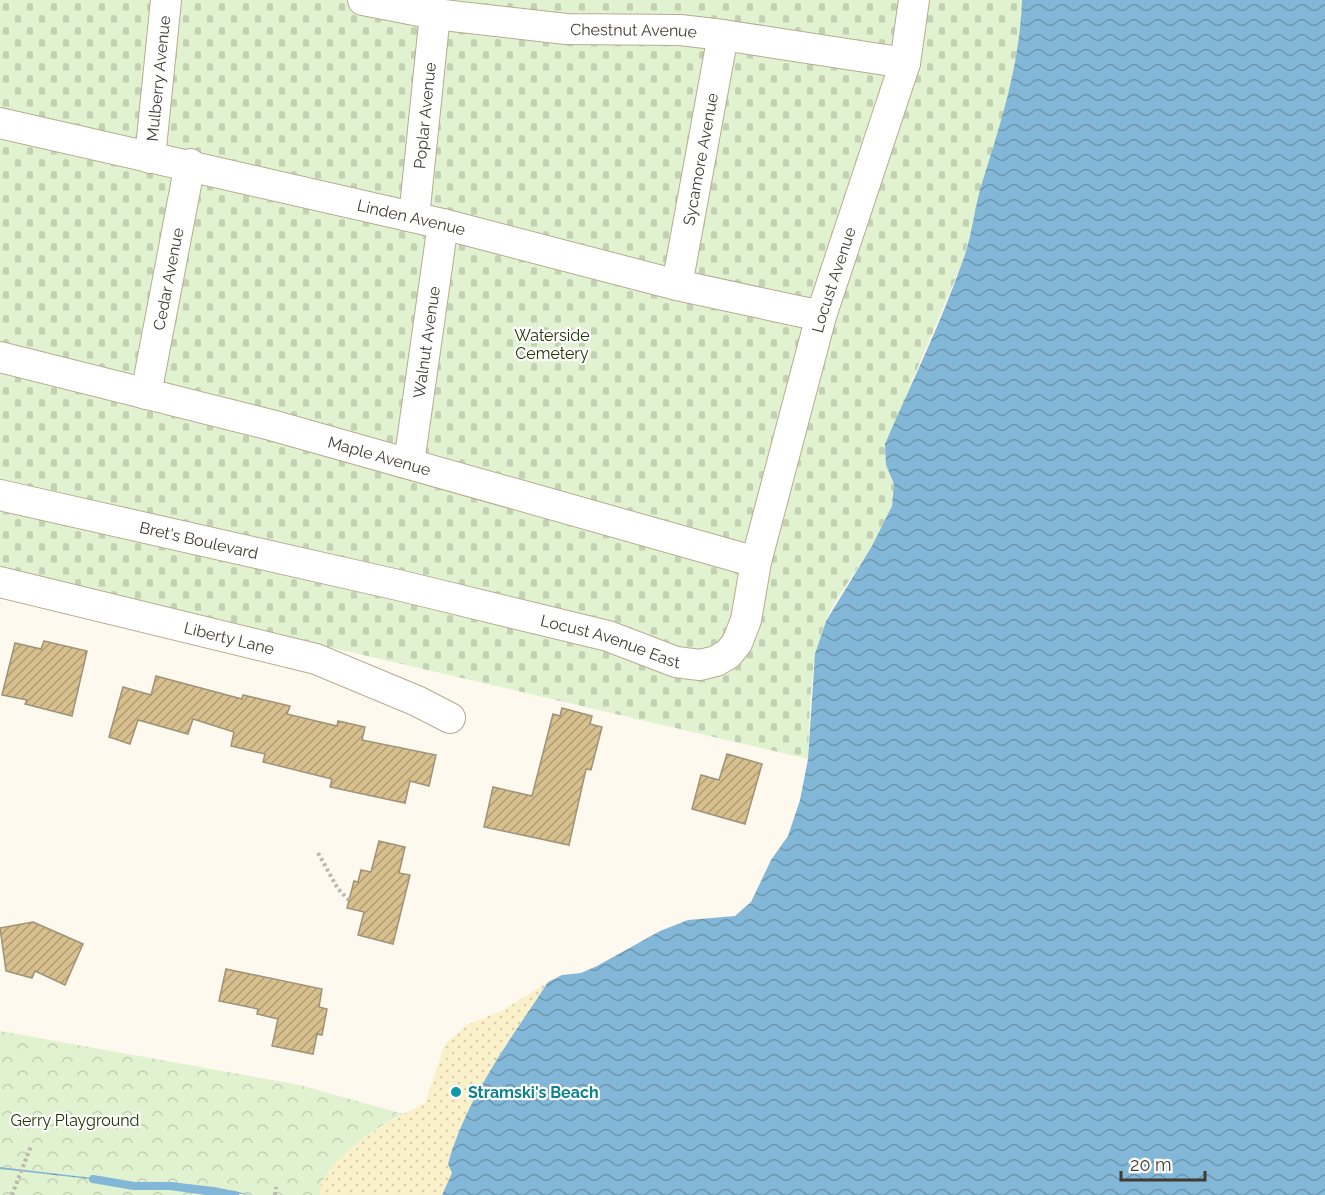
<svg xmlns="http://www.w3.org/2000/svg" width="1325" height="1195" viewBox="0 0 1325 1195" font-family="Raleway,sans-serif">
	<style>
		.sand { fill: url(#sand-dots) }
		.cemetery { fill: url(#cemetery-stones) }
		.park { fill: url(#park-crowns) }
		.water { fill: url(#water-waves) }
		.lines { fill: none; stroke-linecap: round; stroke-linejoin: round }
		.stream { stroke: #82b7d7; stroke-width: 8 }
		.building { fill: url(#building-hatch); stroke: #9e9278; stroke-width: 1.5 }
		.minor-casing { stroke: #b7ac91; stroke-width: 32 }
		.path { stroke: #bdb8ad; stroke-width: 4; stroke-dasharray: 3 3; stroke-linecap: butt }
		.minor { stroke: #fff; stroke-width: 30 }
		.culture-dot { fill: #0f9aa8; stroke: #fff; stroke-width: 2 }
		.labels { text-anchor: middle; stroke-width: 4.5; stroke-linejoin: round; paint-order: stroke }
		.street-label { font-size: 16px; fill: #413c31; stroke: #fff }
		.park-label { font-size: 16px; fill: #203500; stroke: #fff }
		.culture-label { font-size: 16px; font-weight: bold; fill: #0d838f; stroke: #fff; text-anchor: start }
	</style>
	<defs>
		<pattern id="sand-dots" width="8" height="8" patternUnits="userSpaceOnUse" patternTransform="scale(1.5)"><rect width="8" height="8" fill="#faf0ca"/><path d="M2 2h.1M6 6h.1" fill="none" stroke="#d8cfae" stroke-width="1.8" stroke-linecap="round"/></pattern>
		<pattern id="cemetery-stones" width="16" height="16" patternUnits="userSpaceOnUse" patternTransform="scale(1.5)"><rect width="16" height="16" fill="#e1f2d0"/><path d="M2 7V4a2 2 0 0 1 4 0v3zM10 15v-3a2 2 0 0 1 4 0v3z" fill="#c2d0b3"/></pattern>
		<pattern id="park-crowns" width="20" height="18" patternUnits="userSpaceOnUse" patternTransform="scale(1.5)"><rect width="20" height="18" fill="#e1f2d0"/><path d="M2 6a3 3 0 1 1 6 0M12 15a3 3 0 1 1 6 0" fill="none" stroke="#c2d0b3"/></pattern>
		<pattern id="water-waves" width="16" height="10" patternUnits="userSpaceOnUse" patternTransform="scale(1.5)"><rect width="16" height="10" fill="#82b7d7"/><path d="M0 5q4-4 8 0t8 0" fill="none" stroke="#6c96af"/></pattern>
		<pattern id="building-hatch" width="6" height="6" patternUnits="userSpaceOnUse" patternTransform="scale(1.5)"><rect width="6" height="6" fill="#d7c08d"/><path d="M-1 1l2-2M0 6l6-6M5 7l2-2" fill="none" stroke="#b09d74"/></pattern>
	</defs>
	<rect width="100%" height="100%" fill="#fef9ee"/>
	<path class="sand" d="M548,982C511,1039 466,1098 448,1164L452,1173L442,1195H320C316,1159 398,1116 425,1103L445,1044L467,1025L501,1011Z"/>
	<path class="cemetery" d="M0,0H1022L1021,32L1008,95L998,139L982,185L963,261L909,388L886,465C888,471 894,479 894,486C897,530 840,582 825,623C809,666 810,714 808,759L0,570Z"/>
	<path class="park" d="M0,1031L300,1085L403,1114C379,1125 317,1166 320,1195H0Z"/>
	<path class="water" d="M1022,0H1325V1195H442L452,1173L448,1164C466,1098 511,1039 548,982L562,975L581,973L597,966L660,931L688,920L735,916L751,902L771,860L788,836L800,800L808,759L815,654L826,621L872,546L892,506L894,484L886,465L885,444C911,384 940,325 962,263C972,237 974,209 982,183C1001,123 1020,63 1022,0Z
		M0,1167L135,1183L170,1182L214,1187L252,1195L170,1186H134L99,1180L0,1169Z"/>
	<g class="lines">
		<path class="stream" d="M93,1179L134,1186H170L235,1195"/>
	</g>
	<path class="building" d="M44,641L87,651L72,716L25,704L27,700L2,695L15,643L41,649Z
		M156,676L242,699L243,695L290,706L287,714L337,726L338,721L365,727L362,740L436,755L429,786L410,781L405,803L330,787L332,779L263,762L265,754L231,746L234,732L193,719L188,734L138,720L130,744L109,737L123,687L151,695Z
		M562,708L592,716L590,724L602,727L591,770L586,769L569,845L484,827L493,787L532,796L553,714L560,716Z
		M727,754L762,764L745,824L692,809L701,775L719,780Z
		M379,841L405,847L399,873L410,875L393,944L358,935L364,912L347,908L354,881L358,882L361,870L371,872Z
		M33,922L83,944L65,985L35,971L32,978L6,971L0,928Z
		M226,969L322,989L319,1007L327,1009L322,1035L317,1034L313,1054L272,1046L278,1019L257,1014L258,1009L219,1001Z"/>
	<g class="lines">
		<defs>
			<g id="minor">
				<path id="s1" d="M363,0L435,14L566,29L680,30L723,35L905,63"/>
				<path id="s2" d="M0,123L443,224L677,285L821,316"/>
				<path id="s3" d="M150,158L166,0"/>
				<path id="s4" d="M414,217L435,14"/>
				<path id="s5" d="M677,285L723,35"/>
				<path id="s6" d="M0,357L271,425L756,562"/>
				<path id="s7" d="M146,394L190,164"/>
				<path id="s8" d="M409,463L443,224"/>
				<path id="s9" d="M0,495L398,585L608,636L676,662L700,665L716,661L728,654L737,643L746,620L756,562L821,316L905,63L914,0"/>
				<path id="s10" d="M0,582L316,659L417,701L450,718"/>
			</g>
		</defs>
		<use href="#minor" class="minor-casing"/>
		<path class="path" d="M318,853L338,889L349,900
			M12,1195L31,1146
			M275,1195L276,1187"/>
		<use href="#minor" class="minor"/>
	</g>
	<circle class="culture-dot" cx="456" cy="1092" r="6"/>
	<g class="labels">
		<g class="street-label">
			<text dy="6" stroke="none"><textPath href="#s1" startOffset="273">Chestnut Avenue</textPath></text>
			<text dy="6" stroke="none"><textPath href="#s3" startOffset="80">Mulberry Avenue</textPath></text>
			<text dy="6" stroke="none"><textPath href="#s4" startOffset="102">Poplar Avenue</textPath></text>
			<text dy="6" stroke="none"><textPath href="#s5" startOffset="128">Sycamore Avenue</textPath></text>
			<text dy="6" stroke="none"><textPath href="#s2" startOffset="422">Linden Avenue</textPath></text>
			<text dy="6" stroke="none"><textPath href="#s7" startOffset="117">Cedar Avenue</textPath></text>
			<text dy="6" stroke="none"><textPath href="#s9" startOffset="1142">Locust Avenue</textPath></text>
			<text dy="6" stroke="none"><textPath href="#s8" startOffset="122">Walnut Avenue</textPath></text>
			<text dy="6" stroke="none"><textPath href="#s6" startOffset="392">Maple Avenue</textPath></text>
			<text dy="6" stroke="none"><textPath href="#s9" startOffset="204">Bret's Boulevard</textPath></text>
			<text dy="6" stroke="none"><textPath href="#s10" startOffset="236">Liberty Lane</textPath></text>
			<text dy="6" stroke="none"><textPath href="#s9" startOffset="628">Locust Avenue East</textPath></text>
		</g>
		<g class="park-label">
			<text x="552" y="341">Waterside<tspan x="552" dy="18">Cemetery</tspan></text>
			<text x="75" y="1126">Gerry Playground</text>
		</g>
		<g class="culture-label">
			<text x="468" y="1098">Stramski's Beach</text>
		</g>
	</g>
	<path d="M1121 1171v9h84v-9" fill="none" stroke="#413c31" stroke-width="3"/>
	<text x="1130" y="1171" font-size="18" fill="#413c31" stroke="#ffffff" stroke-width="4.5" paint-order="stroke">20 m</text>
</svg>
